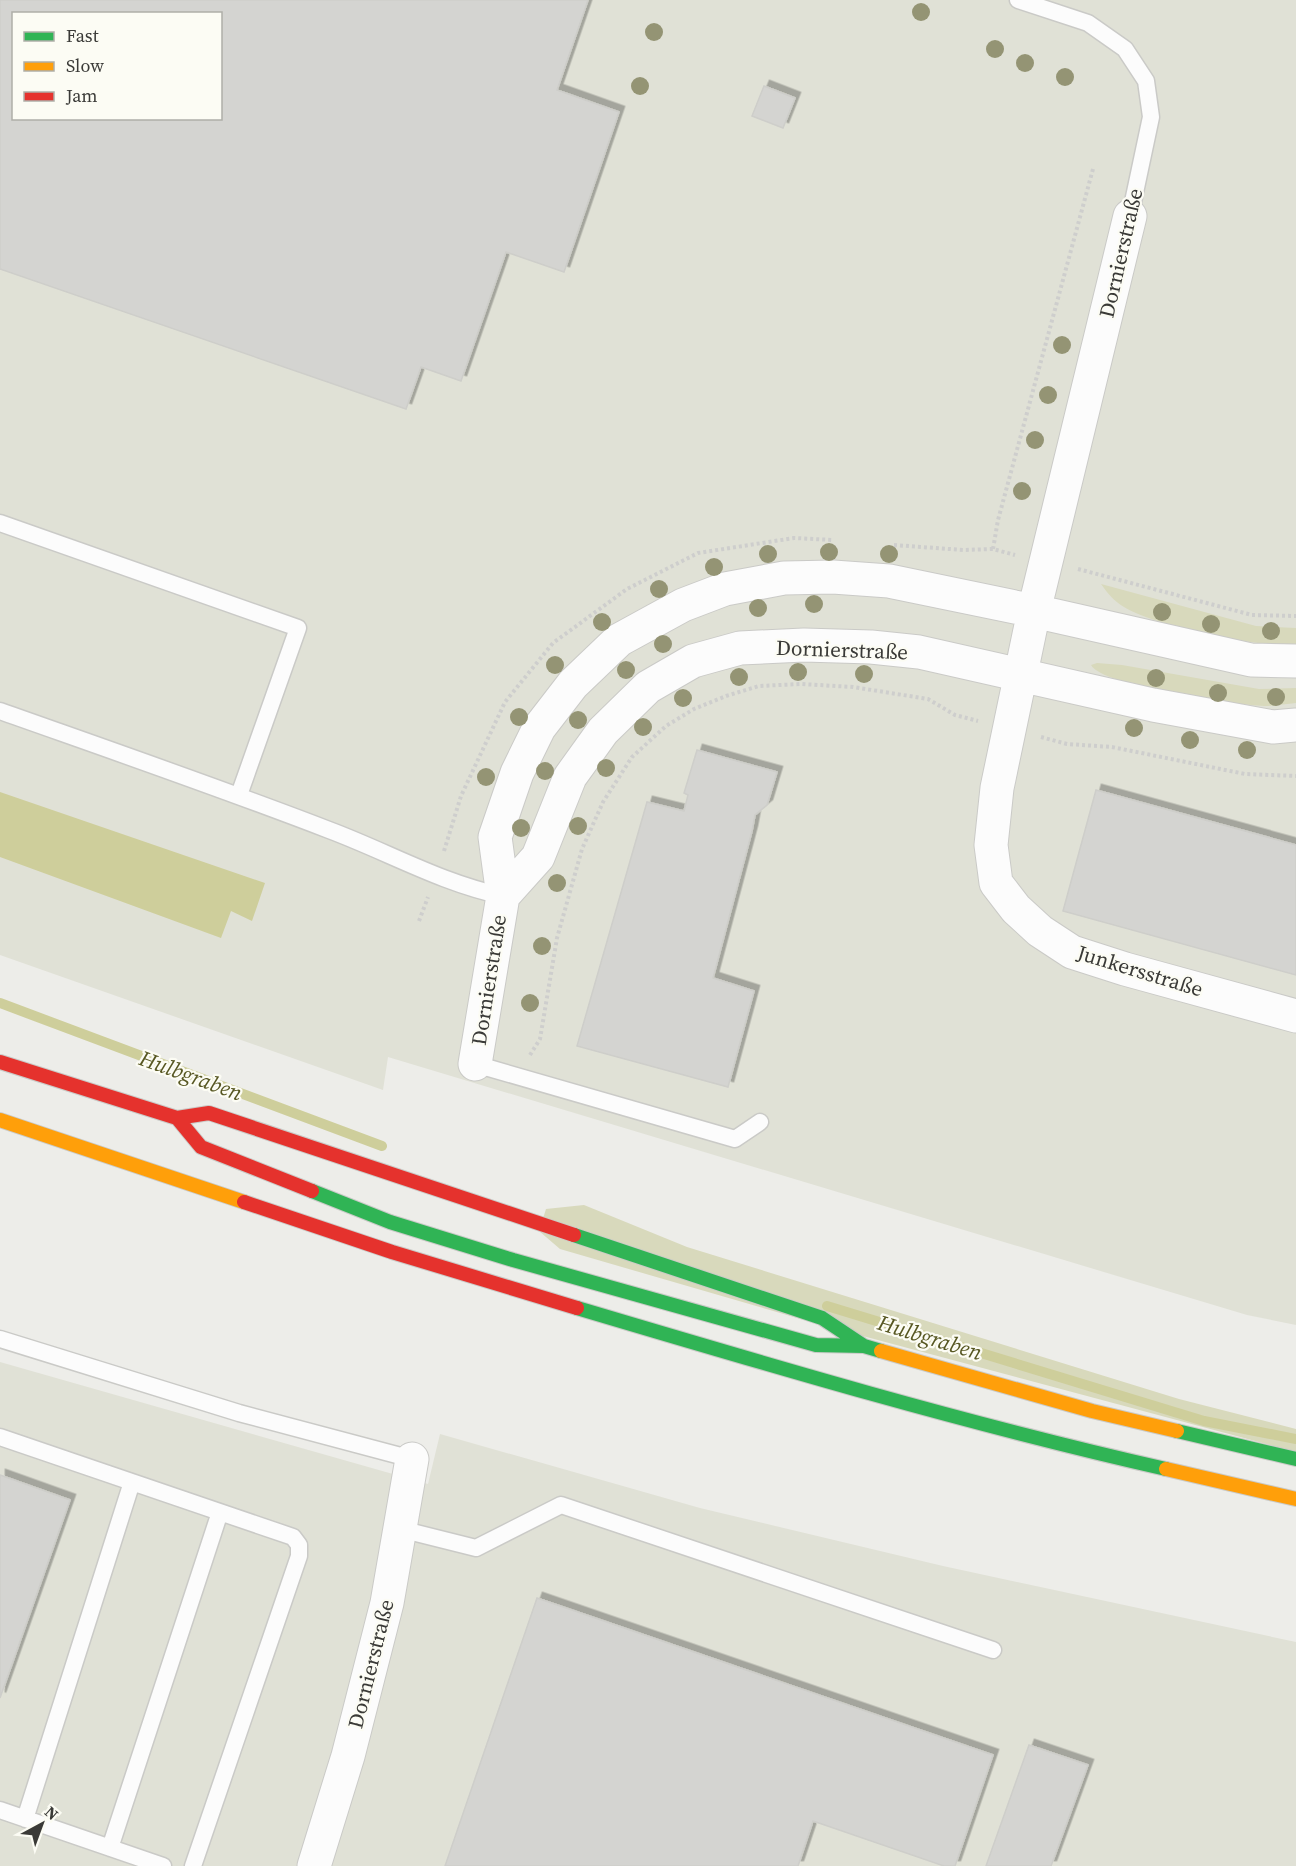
<svg xmlns="http://www.w3.org/2000/svg" width="1296" height="1866" viewBox="0 0 1296 1866" font-family="'Source Serif 4',serif">
	<style>
		.built { fill: #e0e1d6; fill-rule: evenodd }
		.green { fill: #d8d9bc }
		.water { fill: #cece9b }
		.lines { fill: none; stroke-linecap: round; stroke-linejoin: round }
		.stream { stroke: #cece9b; stroke-width: 10 }
		.building { fill: #d4d4d1; stroke: #cececa; stroke-width: 1.5; fill-rule: evenodd; filter: url(#shadow) }
		.lane-casing { stroke: #cacac7; stroke-width: 19 }
		.street-casing { stroke: #cacac7; stroke-width: 35 }
		.fast-casing { stroke: #cacac7; stroke-width: 16 }
		.slow-casing { stroke: #cacac7; stroke-width: 16 }
		.jam-casing { stroke: #cacac7; stroke-width: 16 }
		.path { stroke: #cececd; stroke-width: 4; stroke-dasharray: 3 3; stroke-linecap: butt }
		.lane { stroke: #fcfcfc; stroke-width: 16 }
		.street { stroke: #fcfcfc; stroke-width: 33 }
		.fast { stroke: #30b455; stroke-width: 14 }
		.slow { stroke: #ff9f0a; stroke-width: 14 }
		.jam { stroke: #e5322d; stroke-width: 14 }
		.tree { fill: #949474 }
		.labels { text-anchor: middle; stroke-width: 4.5; stroke-linejoin: round; paint-order: stroke }
		.street-label { font-size: 21px; fill: #3a3a37; stroke: #fcfcf4 }
		.water-label { font-size: 22px; font-style: italic; fill: #575722; stroke: #fcfcf4 }
	</style>
	<defs>
		<filter id="shadow"><feDropShadow dx="5.5" dy="-5.5" stdDeviation="0" flood-color="#0004"/></filter>
	</defs>
	<rect width="100%" height="100%" fill="#edede9"/>
	<path class="built" d="M0,0H1296V1325L1247,1315L388,1057L383,1090L0,955ZM14,14H220V118H14Z
		M0,1362L428,1484L440,1434L700,1508L943,1566L1296,1642V1866H0Z"/>
	<path class="green" d="M1101,584L1256,626L1296,628V645C1260,648 1155,626 1124,607C1114,601 1108,594 1101,584Z
		M1097,663L1122,665L1259,689L1296,688V703C1285,704 1274,706 1264,706C1237,705 1102,686 1091,665Z
		M584,1205L687,1247L1179,1399L1296,1429V1452L818,1324L560,1249L539,1231L546,1209Z"/>
	<path class="water" d="M0,792L265,883L252,921L231,911L221,938L0,857Z"/>
	<g class="lines">
		<path class="stream" d="M0,1003L382,1146
			M827,1306L1204,1421L1296,1439"/>
	</g>
	<path class="building" d="M0,0H588L557,90L619,112L564,272L506,252L461,381L421,367L406,409L0,269ZM14,14H220V118H14Z
		M764,86L795,98L783,128L752,116Z
		M697,750L777,772L767,805L755,815L752,831L713,978L754,991L728,1087L577,1046L647,802L684,811L688,795L684,793Z
		M1096,790L1296,845V975L1063,911Z
		M0,1475L70,1500L0,1698Z
		M537,1598L993,1755L955,1866H944L813,1821L798,1866H445Z
		M1029,1745L1088,1765L1051,1866H986Z"/>
	<g class="lines">
		<defs>
			<path id="lane" d="M1018,0L1088,23L1125,49L1146,81L1151,117L1130,216
				M0,523L298,628L239,795
				M0,711C110,750 220,788 329,830C388,852 441,883 503,896
				M475,1064L735,1139L760,1122
				M0,1339L239,1413L412,1459
				M0,1437L293,1537L299,1545V1556L193,1866
				M400,1529L476,1548L561,1505L993,1650
				M0,1810L163,1866
				M25,1819L132,1482
				M110,1848L220,1512"/>
			<path id="street" d="M1130,216L1034,611L997,788L991,845L996,883L1016,909L1040,931L1072,952L1125,969L1296,1016
				M503,896L538,857L570,777L603,731L648,687L693,661L740,648L804,645L871,647L919,652L1153,705L1273,727L1296,725
				M475,1064L503,896L495,837L517,773L539,728L573,684L619,640L683,605L725,589L784,578L833,577L889,581L1034,611L1251,660L1296,661
				M314,1866L348,1756L387,1603L412,1459"/>
			<path id="fast" d="M312,1191L390,1222L513,1260L816,1345L864,1346L881,1351
				M574,1235L822,1318L864,1346
				M577,1308C772,1366 967,1424 1166,1469
				M1177,1431L1296,1459"/>
			<path id="slow" d="M0,1120L244,1202
				M881,1351L1092,1411L1177,1431
				M1166,1469L1296,1499"/>
			<path id="jam" d="M0,1062L177,1118L201,1147L312,1191
				M177,1118L209,1113L574,1235
				M244,1202L392,1252L577,1308"/>
		</defs>
		<use href="#lane" class="lane-casing"/>
		<use href="#street" class="street-casing"/>
		<use href="#fast" class="fast-casing"/>
		<use href="#slow" class="slow-casing"/>
		<use href="#jam" class="jam-casing"/>
		<path class="path" d="M894,545L963,550L993,549L1015,555
			M993,549L998,520L1093,169
			M1078,569L1252,615L1296,616
			M1041,737L1067,744L1112,747L1245,774L1296,776
			M444,851L461,796L505,702L553,643L627,589L698,553L794,538L833,540
			M419,921L428,897
			M530,1055L540,1039L557,938L582,849L603,802L632,757L666,726L694,709L726,696L759,686L801,684L853,687L928,699L955,715L978,721"/>
		<use href="#lane" class="lane"/>
		<use href="#street" class="street"/>
		<use href="#fast" class="fast"/>
		<use href="#slow" class="slow"/>
		<use href="#jam" class="jam"/>
	</g>
	<g class="tree">
		<circle cx="921" cy="12" r="9"/>
		<circle cx="654" cy="32" r="9"/>
		<circle cx="995" cy="49" r="9"/>
		<circle cx="1025" cy="63" r="9"/>
		<circle cx="1065" cy="77" r="9"/>
		<circle cx="640" cy="86" r="9"/>
		<circle cx="1062" cy="345" r="9"/>
		<circle cx="1048" cy="395" r="9"/>
		<circle cx="1035" cy="440" r="9"/>
		<circle cx="1022" cy="491" r="9"/>
		<circle cx="829" cy="552" r="9"/>
		<circle cx="768" cy="554" r="9"/>
		<circle cx="889" cy="554" r="9"/>
		<circle cx="714" cy="567" r="9"/>
		<circle cx="659" cy="589" r="9"/>
		<circle cx="814" cy="604" r="9"/>
		<circle cx="758" cy="608" r="9"/>
		<circle cx="1162" cy="612" r="9"/>
		<circle cx="602" cy="622" r="9"/>
		<circle cx="1211" cy="624" r="9"/>
		<circle cx="1271" cy="631" r="9"/>
		<circle cx="663" cy="644" r="9"/>
		<circle cx="555" cy="665" r="9"/>
		<circle cx="626" cy="670" r="9"/>
		<circle cx="798" cy="672" r="9"/>
		<circle cx="864" cy="674" r="9"/>
		<circle cx="739" cy="677" r="9"/>
		<circle cx="1156" cy="678" r="9"/>
		<circle cx="1218" cy="693" r="9"/>
		<circle cx="1276" cy="697" r="9"/>
		<circle cx="683" cy="698" r="9"/>
		<circle cx="519" cy="717" r="9"/>
		<circle cx="578" cy="720" r="9"/>
		<circle cx="643" cy="727" r="9"/>
		<circle cx="1134" cy="728" r="9"/>
		<circle cx="1190" cy="740" r="9"/>
		<circle cx="1247" cy="750" r="9"/>
		<circle cx="606" cy="768" r="9"/>
		<circle cx="545" cy="771" r="9"/>
		<circle cx="486" cy="777" r="9"/>
		<circle cx="578" cy="826" r="9"/>
		<circle cx="521" cy="828" r="9"/>
		<circle cx="557" cy="883" r="9"/>
		<circle cx="542" cy="946" r="9"/>
		<circle cx="530" cy="1003" r="9"/>
	</g>
	<g class="labels">
		<g class="street-label">
			<text transform="translate(1121 253) rotate(-77)" y="7">Dornierstraße</text>
			<text transform="translate(842 650) rotate(2)" y="7">Dornierstraße</text>
			<text transform="translate(1140 971) rotate(17)" y="7">Junkersstraße</text>
			<text transform="translate(489 980) rotate(-81)" y="7">Dornierstraße</text>
			<text transform="translate(371 1664) rotate(-76)" y="7">Dornierstraße</text>
		</g>
		<g class="water-label">
			<text transform="translate(191 1075) rotate(20)" y="8">Hulbgraben</text>
			<text transform="translate(930 1337) rotate(17)" y="8">Hulbgraben</text>
		</g>
	</g>
	<rect x="12" y="12" width="210" height="108" fill="#fcfcf4" stroke="#aeaea8" stroke-width="1.5"/>
	<rect x="24" y="32" width="30" height="9" fill="#30b455" stroke="#aeaea8" stroke-width="1.5"/>
	<text x="66" y="42" font-size="18" fill="#3a3a37">Fast</text>
	<rect x="24" y="62" width="30" height="9" fill="#ff9f0a" stroke="#aeaea8" stroke-width="1.5"/>
	<text x="66" y="72" font-size="18" fill="#3a3a37">Slow</text>
	<rect x="24" y="92" width="30" height="9" fill="#e5322d" stroke="#aeaea8" stroke-width="1.5"/>
	<text x="66" y="102" font-size="18" fill="#3a3a37">Jam</text>
	<g transform="translate(42 1824) rotate(41)" stroke="#fcfcf4" stroke-width="4.5" paint-order="stroke">
	<path d="M0-4.5L10 22L0 15L-10 22Z" fill="#3a3a37"/>
	<text y="-9" font-size="16" font-weight="bold" text-anchor="middle" fill="#3a3a37">N</text>
	</g>
</svg>
